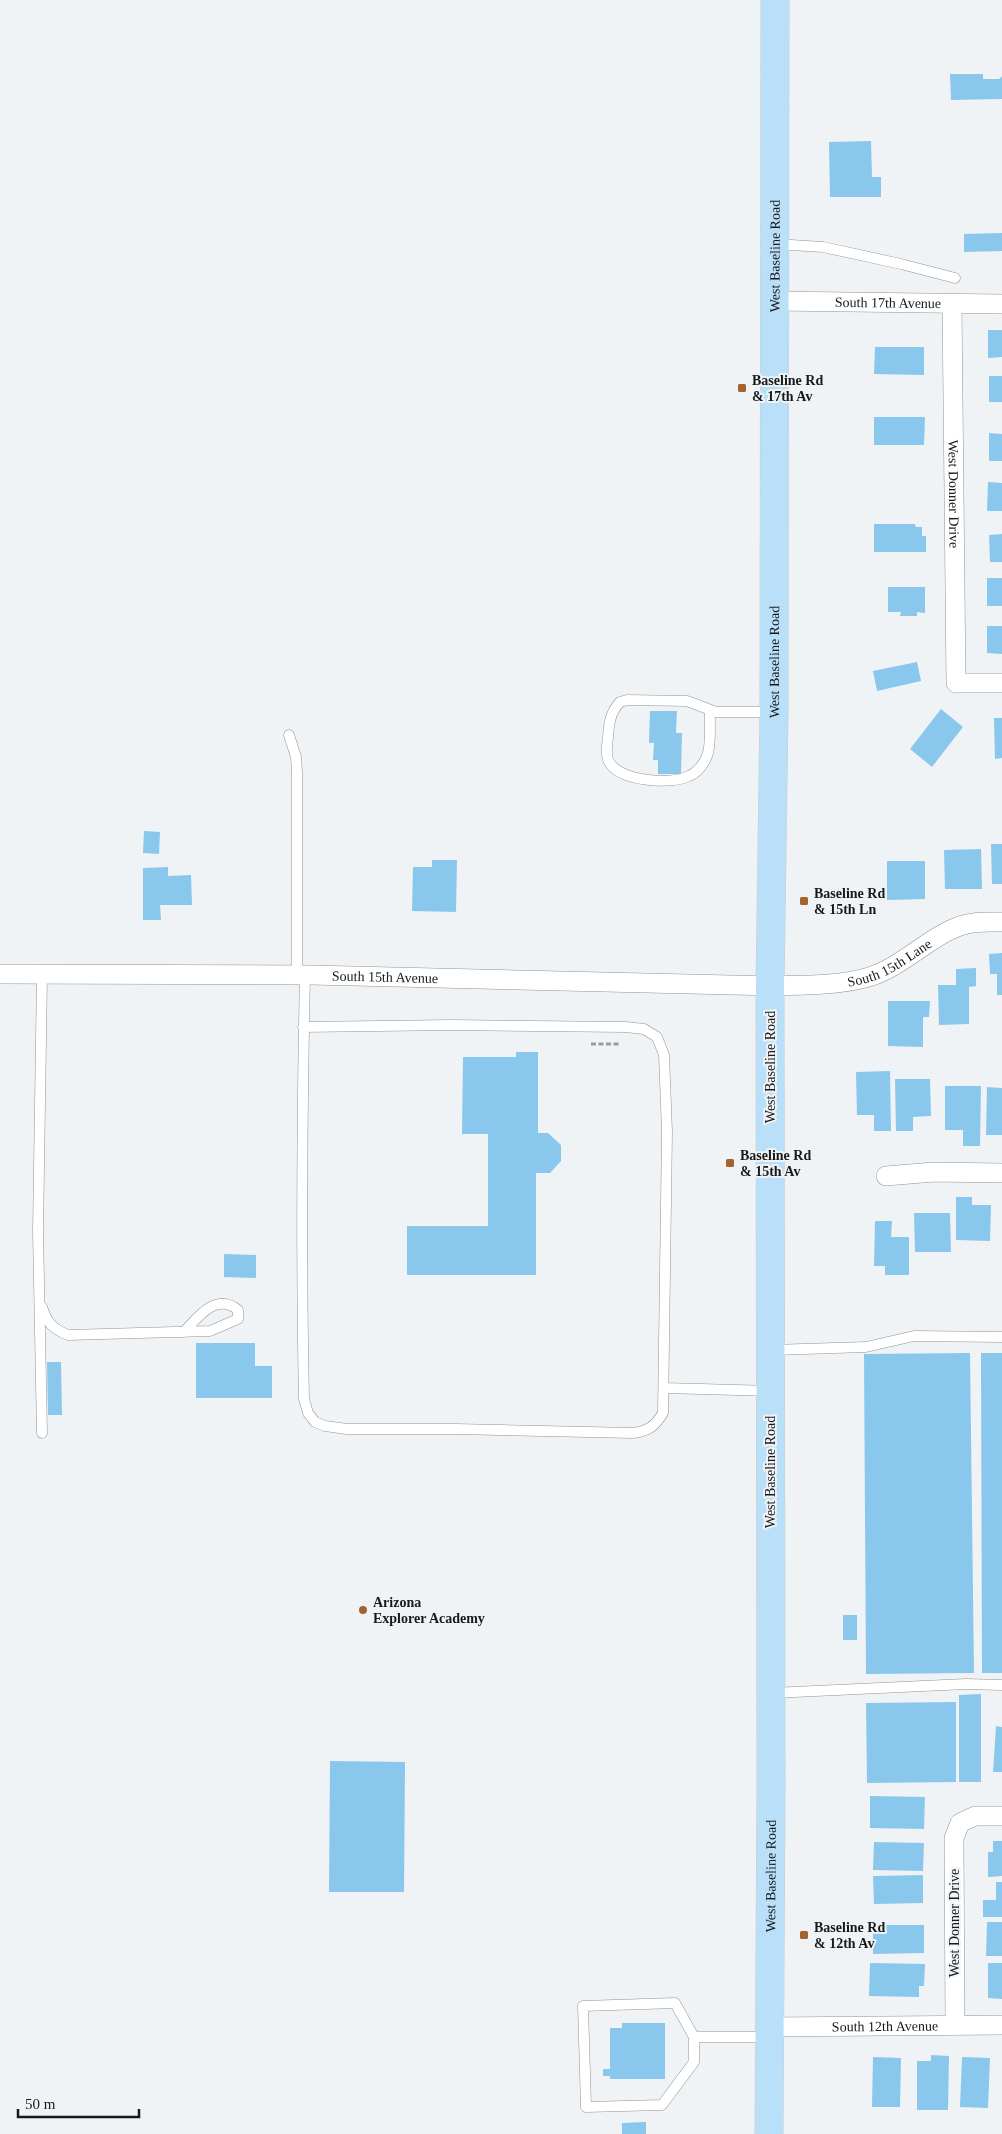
<svg xmlns="http://www.w3.org/2000/svg" width="1002" height="2134" viewBox="0 0 1002 2134" font-family="'Times New Roman',serif">
	<style>
		.building { fill: #8ac7ed }
		.lines { fill: none; stroke-linecap: round; stroke-linejoin: round }
		.service-casing { stroke: #909496; stroke-width: 11 }
		.minor-casing { stroke: #909496; stroke-width: 20 }
		.primary-casing { stroke: #cccccd; stroke-width: 29 }
		.path { stroke: #9a9c9f; stroke-width: 3; stroke-dasharray: 5 2.5; stroke-linecap: butt }
		.service { stroke: #fff; stroke-width: 10 }
		.minor { stroke: #fff; stroke-width: 19 }
		.primary { stroke: #b9e0f8; stroke-width: 28 }
		.poi-dot { fill: #a4632e; stroke: #eff3f6; stroke-width: 2 }
		.labels { text-anchor: middle; stroke-width: 4; stroke-linejoin: round; paint-order: stroke }
		.street-label { font-size: 14px; fill: #18191a; stroke: #eff3f6 }
		.poi-label { font-size: 14px; font-weight: bold; fill: #18191a; stroke: #eff3f6; text-anchor: start }
	</style>
	<rect width="100%" height="100%" fill="#eff3f6"/>
	<path class="building" d="M950,74H983V79H999L1002,76V99L951,100Z
		M871,141L872,177H881V197H830L829,142Z
		M1002,233V251L964,252V234Z
		M988,330H1002V357L988,358Z
		M875,347H924V375L874,374Z
		M989,376H1002V402H989Z
		M874,417H925L924,445H874Z
		M989,433L1002,434V461H989Z
		M988,482L1002,483V511H987Z
		M874,524H915L916,527H922V536H926V552H874Z
		M1002,534V562H990L989,535Z
		M987,578H1002V606H987Z
		M888,587H925V613L917,612V616H900L901,612H888Z
		M987,626H1002V654L987,653Z
		M917,662L921,681L877,691L873,671Z
		M941,709L963,727L932,767L910,749Z
		M650,711H677L676,733H682L681,774H658V760H653L654,743H649Z
		M994,718H1002V758L995,759Z
		M144,831L160,832L159,854L143,853Z
		M991,844H1002V884H992Z
		M981,849L982,889H945L944,850Z
		M432,860H457L456,912L412,911L413,867H432Z
		M887,861H925V899L887,900Z
		M168,867V876L191,875L192,905H160L161,920H143V868Z
		M1002,953V995H997V974H990L989,954Z
		M976,968V986L969,987V1024L939,1025L938,985H956V969Z
		M888,1001H930L929,1017H923V1047L888,1046Z
		M516,1052H538V1133H548L561,1145V1161L550,1173H536V1275H407V1226H488V1134H462L463,1057H516Z
		M890,1071L891,1131H874V1115H857L856,1072Z
		M895,1079H930L931,1116L913,1117V1131H896Z
		M945,1086H981L980,1146H963V1130H945Z
		M987,1087L1002,1088V1135H986Z
		M956,1197H972V1205H991L990,1241L956,1240Z
		M914,1213H950L951,1252H915Z
		M875,1221H892L891,1237H909V1275H885V1266H874Z
		M224,1254L256,1255V1278L224,1277Z
		M196,1343H255V1366H272V1398H196Z
		M970,1353L974,1673L866,1674L864,1354Z
		M981,1353H1002V1673H982Z
		M47,1362H61L62,1415H48Z
		M843,1615H857V1640H843Z
		M981,1694V1782H959V1695Z
		M956,1702V1782L867,1783L866,1703Z
		M996,1726L1002,1727V1772H993Z
		M330,1761L405,1762L404,1892H329Z
		M870,1796L925,1797L924,1829L870,1828Z
		M993,1841H1002V1876L988,1877V1852H993Z
		M874,1842L924,1843L923,1871L873,1870Z
		M923,1875V1903L874,1904L873,1876Z
		M996,1882H1002V1917H983V1900H996Z
		M987,1922H1002V1956H986Z
		M873,1925H924V1953L873,1954Z
		M870,1963L925,1964L924,1986H919V1997L869,1996Z
		M988,1963H1002V1999L988,1998Z
		M622,2023H665V2079H610V2076H603V2069H610V2028H622Z
		M931,2055L949,2056L948,2110H917V2061H931Z
		M873,2057L901,2058L900,2107H872Z
		M962,2057L990,2058L988,2108L960,2107Z
		M646,2122V2134H622V2123Z"/>
	<g class="lines">
		<defs>
			<path id="service" d="M775,244L823,247L901,264L955,278
				M710,710C709,724 712,743 707,756C704,764 697,773 689,776C672,785 617,782 608,760C606,754 607,744 608,737C609,723 610,713 620,702L627,700L687,701L716,712H773
				M289,735L296,757L297,772V975
				M303,1027L452,1025L626,1027L644,1029L657,1037L664,1055L667,1132L663,1413C655,1426 649,1431 633,1433L456,1429H347L325,1426L315,1422L308,1413L304,1399C301,1258 302,1116 305,975
				M42,1307C47,1323 53,1329 68,1335L210,1331L238,1319V1310C216,1292 198,1317 184,1332
				M772,1350L866,1347L914,1336L1002,1337
				M664,1388L770,1391
				M42,1433L38,1231L42,976
				M772,1693L966,1684L1002,1685
				M675,2003L694,2037V2062L662,2105L586,2107L583,2006Z
				M694,2037H768"/>
			<g id="minor">
				<path id="s1" d="M773,301L1002,304"/>
				<path id="s2" d="M952,304L956,683H1002"/>
				<path id="s3" d="M0,974L311,975L770,986C803,985 838,986 869,977C905,966 933,932 967,924C978,921 991,922 1002,922"/>
				<path d="M886,1176L934,1172L1002,1173"/>
				<path d="M955,2025L954,1838L960,1823L975,1816H1002"/>
				<path id="s4" d="M769,2027L1002,2025"/>
			</g>
			<g id="primary">
				<path id="s5" d="M769,2134L771,1786L770,986L774,712L775,0"/>
			</g>
		</defs>
		<use href="#service" class="service-casing"/>
		<use href="#minor" class="minor-casing"/>
		<use href="#primary" class="primary-casing"/>
		<path class="path" d="M591,1044H620"/>
		<use href="#service" class="service"/>
		<use href="#minor" class="minor"/>
		<use href="#primary" class="primary"/>
	</g>
	<g class="poi-dot">
		<rect x="737" y="383" width="10" height="10" rx="2.5"/>
		<rect x="799" y="896" width="10" height="10" rx="2.5"/>
		<rect x="725" y="1158" width="10" height="10" rx="2.5"/>
		<circle cx="363" cy="1610" r="5"/>
		<rect x="799" y="1930" width="10" height="10" rx="2.5"/>
	</g>
	<g class="labels">
		<g class="street-label">
			<text dy="5" stroke="none"><textPath href="#s5" startOffset="1878">West Baseline Road</textPath></text>
			<text dy="5" stroke="none"><textPath href="#s1" startOffset="115">South 17th Avenue</textPath></text>
			<text dy="5" stroke="none"><textPath href="#s2" startOffset="190">West Donner Drive</textPath></text>
			<text dy="5" stroke="none"><textPath href="#s5" startOffset="1472">West Baseline Road</textPath></text>
			<text dy="5" stroke="none"><textPath href="#s3" startOffset="894">South 15th Lane</textPath></text>
			<text dy="5" stroke="none"><textPath href="#s3" startOffset="385">South 15th Avenue</textPath></text>
			<text transform="translate(770 1067) rotate(-90)" y="5">West Baseline Road</text>
			<text transform="translate(770 1472) rotate(-90)" y="5">West Baseline Road</text>
			<text dy="5" stroke="none"><textPath href="#s5" startOffset="258">West Baseline Road</textPath></text>
			<text transform="translate(954 1923) rotate(-90)" y="5">West Donner Drive</text>
			<text dy="5" stroke="none"><textPath href="#s4" startOffset="116">South 12th Avenue</textPath></text>
		</g>
		<g class="poi-label">
			<text x="752" y="385">Baseline Rd<tspan x="752" dy="16">&amp; 17th Av</tspan></text>
			<text x="814" y="898">Baseline Rd<tspan x="814" dy="16">&amp; 15th Ln</tspan></text>
			<text x="740" y="1160">Baseline Rd<tspan x="740" dy="16">&amp; 15th Av</tspan></text>
			<text x="373" y="1607">Arizona<tspan x="373" dy="16">Explorer Academy</tspan></text>
			<text x="814" y="1932">Baseline Rd<tspan x="814" dy="16">&amp; 12th Av</tspan></text>
		</g>
	</g>
	<path d="M18 2109v8h121v-8" fill="none" stroke="#18191a" stroke-width="2.5"/>
	<text x="25" y="2109" font-size="15" fill="#18191a" stroke="#eff3f6" stroke-width="4" paint-order="stroke">50 m</text>
</svg>
